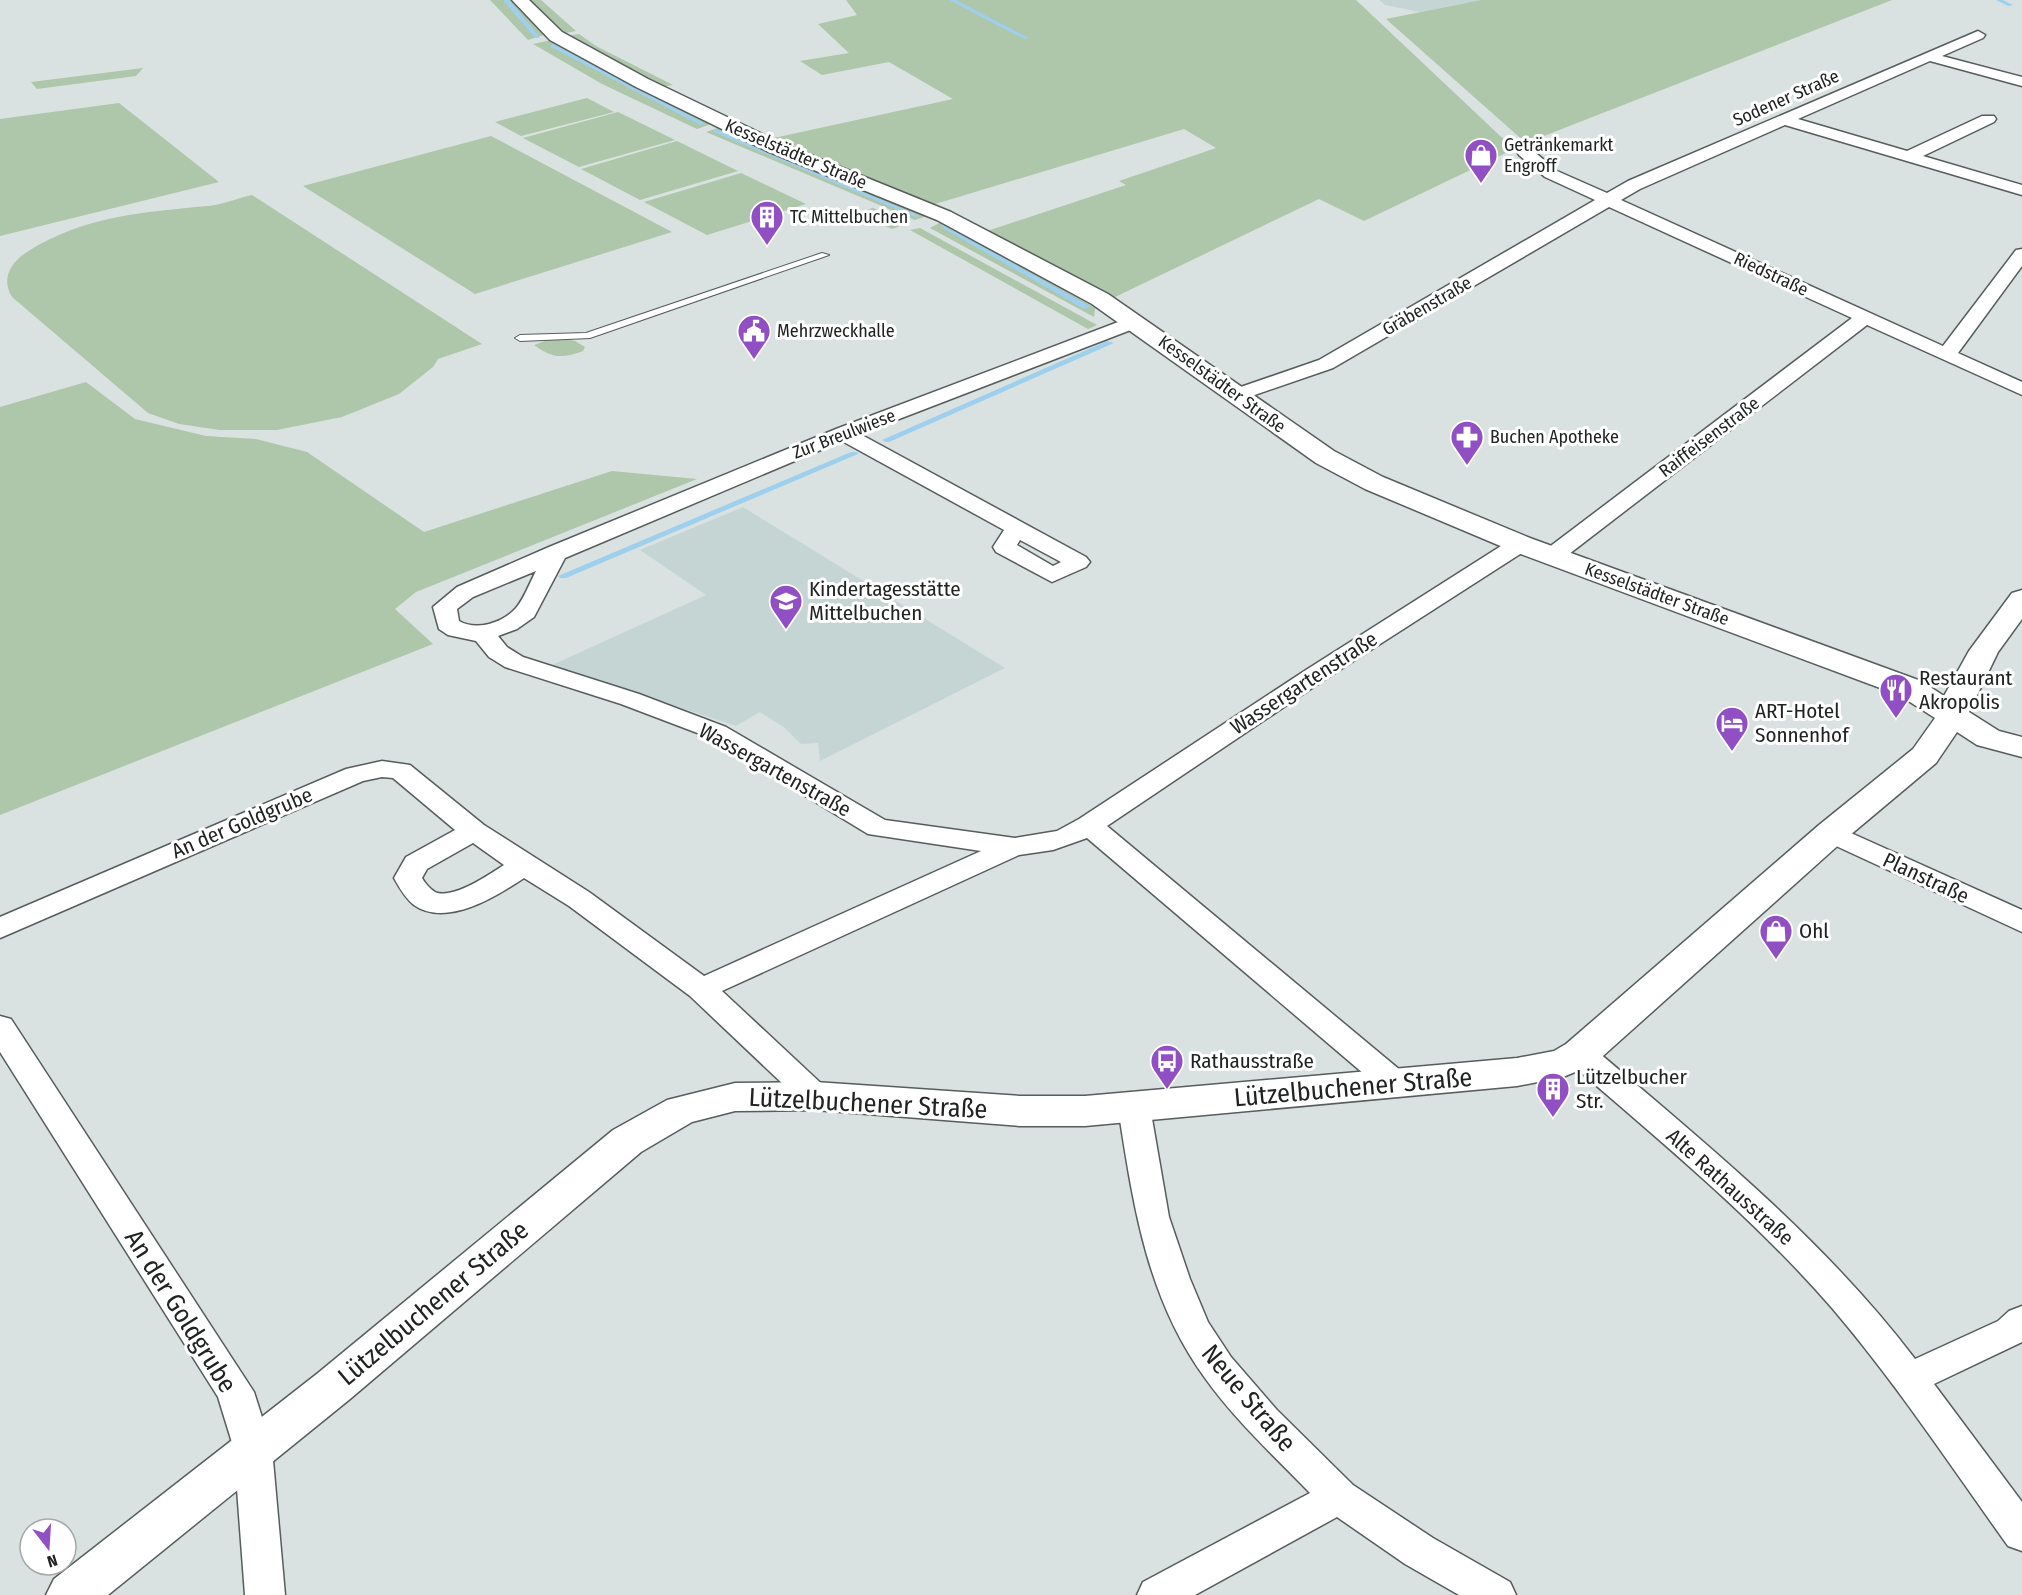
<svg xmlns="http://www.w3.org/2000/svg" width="2022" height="1595" viewBox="0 0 2022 1595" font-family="'Fira Sans Condensed',sans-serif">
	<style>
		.built { fill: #c5d5d3 }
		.green { fill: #aec6a9 }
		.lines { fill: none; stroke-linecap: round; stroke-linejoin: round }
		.stream { fill: #9ecfed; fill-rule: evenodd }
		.lane-casing { stroke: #565d5c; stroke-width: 2 }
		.street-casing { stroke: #565d5c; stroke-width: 3 }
		.secondary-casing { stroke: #565d5c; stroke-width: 3 }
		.lane { fill: #fff; fill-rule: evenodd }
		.street { fill: #fff; fill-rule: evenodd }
		.secondary { fill: #fff; fill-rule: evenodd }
		.labels { text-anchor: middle; stroke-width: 6; stroke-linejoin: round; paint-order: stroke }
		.far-street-label { font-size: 18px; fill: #202322; stroke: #fff }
		.far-poi-label { font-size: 18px; fill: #202322; stroke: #fff; text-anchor: start }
		.poi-label { font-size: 21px; fill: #202322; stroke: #fff; text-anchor: start }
		.street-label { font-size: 21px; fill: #202322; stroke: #fff }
		.near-street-label { font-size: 26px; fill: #202322; stroke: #fff }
	</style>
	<rect width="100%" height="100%" fill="#d9e2e1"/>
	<path class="built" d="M1379,0H1481L1420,12L1385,5Z
		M743,507L1005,668L820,761L818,743L801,744L785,728L760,712L736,726L552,665L706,595L640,550Z"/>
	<path class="green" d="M490,0H512L544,35L528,40Z
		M527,0H541L576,31L560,34Z
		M846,0H1356L1514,149L1364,221L1319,199L1113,298L987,231L1126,185L1119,181L1216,148L1184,129L932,205L769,139L953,99L889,62L822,75L800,61L849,53L818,24L857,15Z
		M1481,0H1892L1526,143L1386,19Z
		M579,34L596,46L673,85L661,87L565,36Z
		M552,40L632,85L711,124L697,129L602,84L533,44Z
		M143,68L136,76L37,89L31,82Z
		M587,98L614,112L521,136L495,122Z
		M119,103L219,182L0,236V119Z
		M618,112L675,140L579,167L523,138Z
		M721,127L930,215L915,220L706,132Z
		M491,136L672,232L475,294L303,186Z
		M677,141L738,171L640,200L581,169Z
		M741,173L806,204L707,235L644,202Z
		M252,195L482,344L438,359L433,367L399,394L342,417L277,430H220L179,424L148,413L12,297C1,279 10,263 27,252C83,216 144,212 208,206C222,205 238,198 252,195Z
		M873,208L909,223L892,229L858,213Z
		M943,221L1095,308L1094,317L930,228Z
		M920,228L1097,325L1088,329L910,230Z
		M556,337L575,341L585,347L583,351C562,359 552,358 534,345Z
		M86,382L135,419L206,436L256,439L307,452L424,532L612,471L697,479L416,592L395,609L433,644L0,815V407Z"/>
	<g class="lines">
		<path class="stream" d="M503,0H509L539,36V38H535Z
			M949,0H956L1029,38L1024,39Z
			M1996,0H2003L2013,5L2008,6Z
			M553,44L704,123L705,124L700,125L551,47L550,46Z
			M714,130H718L920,216L915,217L714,132Z
			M941,225H945L1091,307L1084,309L941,227Z
			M1107,341L1114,343L889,442H886L882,440Z
			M851,452H857L858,454L566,578H560L558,576Z"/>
		<defs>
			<path id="lane" d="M822,253L829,255L590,338L520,341L515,338L520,335L586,333Z"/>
			<path id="street" d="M1978,31L1985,35L1983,38L1942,56L2022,77V86L1930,61L1798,119L1907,151L1982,116H1994L1996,119L1994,122L1923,156L2022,185V195L1785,125L1640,189L1621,200L1943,346L2016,250L2022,249V266L1958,353L2022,382V395L1867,325L1560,561H1544L1541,556L1544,551L1852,318L1609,207L1333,368L1243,399H1229L1226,395L1229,391L1319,360L1595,200L1545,177L1519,155L1517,152L1519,149H1531L1557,171L1607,193L1628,181Z
				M1134,316L1141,318L1143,322L1141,326L860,434L1086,557L1090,562L1086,567L1052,582L996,552L993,547L1004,530L842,441L565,558L534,617L517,629L498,636L507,647L523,657L639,694L726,727L885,820L1015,838L1057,831L1079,819L1306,670L1512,539H1528L1531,544L1528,549L1324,680L1107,826L1406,1075L1411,1083L1406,1091L1395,1095L1384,1091L1087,838L1053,850L1019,855L722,991L826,1088L831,1096L826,1104L815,1108L804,1104L690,996L569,906L524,878C497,896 447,928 414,905C405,898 399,887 394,878L406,857L455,830L393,778L382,777L363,781L0,938V917L346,769L382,761L410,765L484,825L589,892L704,976L981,851L868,834L708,737L621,704L505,667L489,657L476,641L448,635L439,629L433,607L457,587L549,547L836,429ZM1020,540L1061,562L1053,566L1017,545ZM536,571C530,582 524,599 516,608C503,623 476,631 459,621L457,609L473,597ZM473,843L504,865C490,874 453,900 435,892C430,889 425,883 422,878L427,869Z
				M1831,824L2022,910V932L1821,839L1817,833L1821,827Z
				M0,1016L11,1019L254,1392L272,1449L285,1595H245L234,1449L218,1397L0,1052Z
				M1580,1043L1591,1046C1706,1144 1823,1238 1915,1359L1998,1321L2009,1311L2022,1306V1342L1934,1384L2022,1502V1551L2008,1546C1950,1465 1896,1383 1832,1308C1753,1217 1660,1141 1569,1062L1564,1054L1569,1046Z
				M1134,1095L1145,1099L1150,1107L1169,1217L1190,1279L1208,1322L1231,1357L1277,1410L1353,1485L1433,1538L1510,1582L1516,1595H1459L1405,1564L1337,1517L1195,1595H1137L1143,1582L1310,1493C1274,1456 1235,1420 1205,1378C1146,1297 1133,1203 1118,1107L1123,1099Z"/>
			<path id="secondary" d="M512,0H529L562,32L648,79L781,143L951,212L1108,294L1334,451L1383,477L1530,538L1921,681L1944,696L1969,651L2012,593L2022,590V619L1998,652L1969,712L1999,731L2022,737V757L1977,745L1957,732L1936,763L1843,841L1594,1064L1563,1077L1517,1086L1085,1126H1020L815,1110L735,1111L692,1122L641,1152L350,1399L108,1595H46L54,1579L318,1373L613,1130L667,1100L735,1083L815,1082L1020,1096H1085L1517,1058L1554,1051L1566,1044L1819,825L1913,749L1935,718L1899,695L1510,550L1365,489L1316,463L1092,304L937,220L767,151L636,87L550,40Z"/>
		</defs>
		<use href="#lane" class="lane-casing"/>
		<use href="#street" class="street-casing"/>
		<use href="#secondary" class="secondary-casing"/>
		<use href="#lane" class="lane"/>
		<use href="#street" class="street"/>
		<use href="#secondary" class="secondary"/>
	</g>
	<defs>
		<symbol id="shop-pin" viewBox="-11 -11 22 30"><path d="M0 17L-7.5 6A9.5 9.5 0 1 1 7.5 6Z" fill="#914fc4" stroke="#fff"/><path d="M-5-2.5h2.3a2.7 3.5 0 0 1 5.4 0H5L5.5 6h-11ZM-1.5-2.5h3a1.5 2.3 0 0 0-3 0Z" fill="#fff"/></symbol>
		<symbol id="building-pin" viewBox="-11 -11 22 30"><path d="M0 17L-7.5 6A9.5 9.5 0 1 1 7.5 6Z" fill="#914fc4" stroke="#fff"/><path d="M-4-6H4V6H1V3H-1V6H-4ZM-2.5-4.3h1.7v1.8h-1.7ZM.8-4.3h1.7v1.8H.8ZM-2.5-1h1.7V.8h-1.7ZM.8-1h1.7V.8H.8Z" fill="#fff"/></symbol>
		<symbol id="civic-pin" viewBox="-11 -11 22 30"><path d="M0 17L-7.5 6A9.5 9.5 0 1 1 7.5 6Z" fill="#914fc4" stroke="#fff"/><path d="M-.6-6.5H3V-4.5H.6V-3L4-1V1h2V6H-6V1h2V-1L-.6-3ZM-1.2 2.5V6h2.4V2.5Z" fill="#fff"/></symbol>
		<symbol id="pharmacy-pin" viewBox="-11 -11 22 30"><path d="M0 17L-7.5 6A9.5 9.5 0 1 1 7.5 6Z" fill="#914fc4" stroke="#fff"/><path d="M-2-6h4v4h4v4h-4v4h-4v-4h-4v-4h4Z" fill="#fff"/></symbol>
		<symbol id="school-pin" viewBox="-11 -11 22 30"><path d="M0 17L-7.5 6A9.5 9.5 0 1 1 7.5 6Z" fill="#914fc4" stroke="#fff"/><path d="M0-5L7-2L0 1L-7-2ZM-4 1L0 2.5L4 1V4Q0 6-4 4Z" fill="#fff"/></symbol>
		<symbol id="restaurant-pin" viewBox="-11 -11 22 30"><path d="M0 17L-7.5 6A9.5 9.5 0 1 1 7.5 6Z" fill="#914fc4" stroke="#fff"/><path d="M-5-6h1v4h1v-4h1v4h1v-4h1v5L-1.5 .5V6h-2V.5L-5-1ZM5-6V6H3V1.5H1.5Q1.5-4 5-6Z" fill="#fff"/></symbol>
		<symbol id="hotel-pin" viewBox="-11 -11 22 30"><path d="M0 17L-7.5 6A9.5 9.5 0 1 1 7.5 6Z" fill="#914fc4" stroke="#fff"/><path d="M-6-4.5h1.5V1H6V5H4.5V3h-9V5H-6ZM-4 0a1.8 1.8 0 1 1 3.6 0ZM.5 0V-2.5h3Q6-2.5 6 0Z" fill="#fff"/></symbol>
		<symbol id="bus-pin" viewBox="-11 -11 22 30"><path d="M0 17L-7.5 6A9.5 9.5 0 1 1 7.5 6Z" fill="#914fc4" stroke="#fff"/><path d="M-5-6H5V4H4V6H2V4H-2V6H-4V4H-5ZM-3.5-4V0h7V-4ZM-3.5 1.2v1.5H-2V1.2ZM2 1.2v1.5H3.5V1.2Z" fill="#fff"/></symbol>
	</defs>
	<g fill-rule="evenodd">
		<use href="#shop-pin" x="1462" y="136" width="38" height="52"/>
		<use href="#building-pin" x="748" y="198" width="38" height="52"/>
		<use href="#civic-pin" x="735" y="312" width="38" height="52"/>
		<use href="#pharmacy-pin" x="1448" y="418" width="38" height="52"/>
		<use href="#school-pin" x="767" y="582" width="38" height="52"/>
		<use href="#restaurant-pin" x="1877" y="671" width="38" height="52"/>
		<use href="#hotel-pin" x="1713" y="704" width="38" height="52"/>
		<use href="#shop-pin" x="1757" y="912" width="38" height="52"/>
		<use href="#bus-pin" x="1148" y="1042" width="38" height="52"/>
		<use href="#building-pin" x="1534" y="1070" width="38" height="52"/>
	</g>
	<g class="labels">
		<g class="far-street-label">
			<text transform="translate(1786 98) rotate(-24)" y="6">Sodener Straße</text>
			<text transform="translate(796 154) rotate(23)" y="6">Kesselstädter Straße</text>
			<text transform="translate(1771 274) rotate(25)" y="6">Riedstraße</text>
			<text transform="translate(1427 306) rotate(-30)" y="6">Gräbenstraße</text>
			<text transform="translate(1222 384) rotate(36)" y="6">Kesselstädter Straße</text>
			<text transform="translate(844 434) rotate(-21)" y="6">Zur Breulwiese</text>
			<text transform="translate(1709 437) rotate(-37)" y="6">Raiffeisenstraße</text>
			<text transform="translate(1657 594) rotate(20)" y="6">Kesselstädter Straße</text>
		</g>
		<g class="far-poi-label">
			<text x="1504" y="151">Getränkemarkt<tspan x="1504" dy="21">Engroff</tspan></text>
			<text x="790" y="223">TC Mittelbuchen</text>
			<text x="777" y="337">Mehrzweckhalle</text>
			<text x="1490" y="443">Buchen Apotheke</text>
		</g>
		<g class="poi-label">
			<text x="809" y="596">Kindertagesstätte<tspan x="809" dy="24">Mittelbuchen</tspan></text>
			<text x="1919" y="685">Restaurant<tspan x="1919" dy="24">Akropolis</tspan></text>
			<text x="1755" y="718">ART-Hotel<tspan x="1755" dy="24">Sonnenhof</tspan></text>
			<text x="1799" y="938">Ohl</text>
			<text x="1190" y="1068">Rathausstraße</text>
			<text x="1576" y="1084">Lützelbucher<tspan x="1576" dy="24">Str.</tspan></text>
		</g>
		<g class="street-label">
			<text transform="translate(1304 683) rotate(-33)" y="7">Wassergartenstraße</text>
			<text transform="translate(775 770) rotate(29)" y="7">Wassergartenstraße</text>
			<text transform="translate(242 823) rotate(-23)" y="7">An der Goldgrube</text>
			<text transform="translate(1926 878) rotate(25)" y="7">Planstraße</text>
			<text transform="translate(1730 1187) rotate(42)" y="7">Alte Rathausstraße</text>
		</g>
		<g class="near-street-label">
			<text transform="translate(1353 1087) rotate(-5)" y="9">Lützelbuchener Straße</text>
			<text transform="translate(868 1103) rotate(3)" y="9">Lützelbuchener Straße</text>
			<text transform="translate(433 1303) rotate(-40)" y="9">Lützelbuchener Straße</text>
			<text transform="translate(181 1311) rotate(58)" y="9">An der Goldgrube</text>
			<text transform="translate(1249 1398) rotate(50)" y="9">Neue Straße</text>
		</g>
	</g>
	<g transform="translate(48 1547) rotate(163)"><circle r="28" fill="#ffffff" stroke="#a6a7a7" stroke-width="1.5"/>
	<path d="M0-4.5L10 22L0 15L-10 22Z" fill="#914fc4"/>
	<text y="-9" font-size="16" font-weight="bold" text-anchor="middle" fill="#202322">N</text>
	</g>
</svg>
